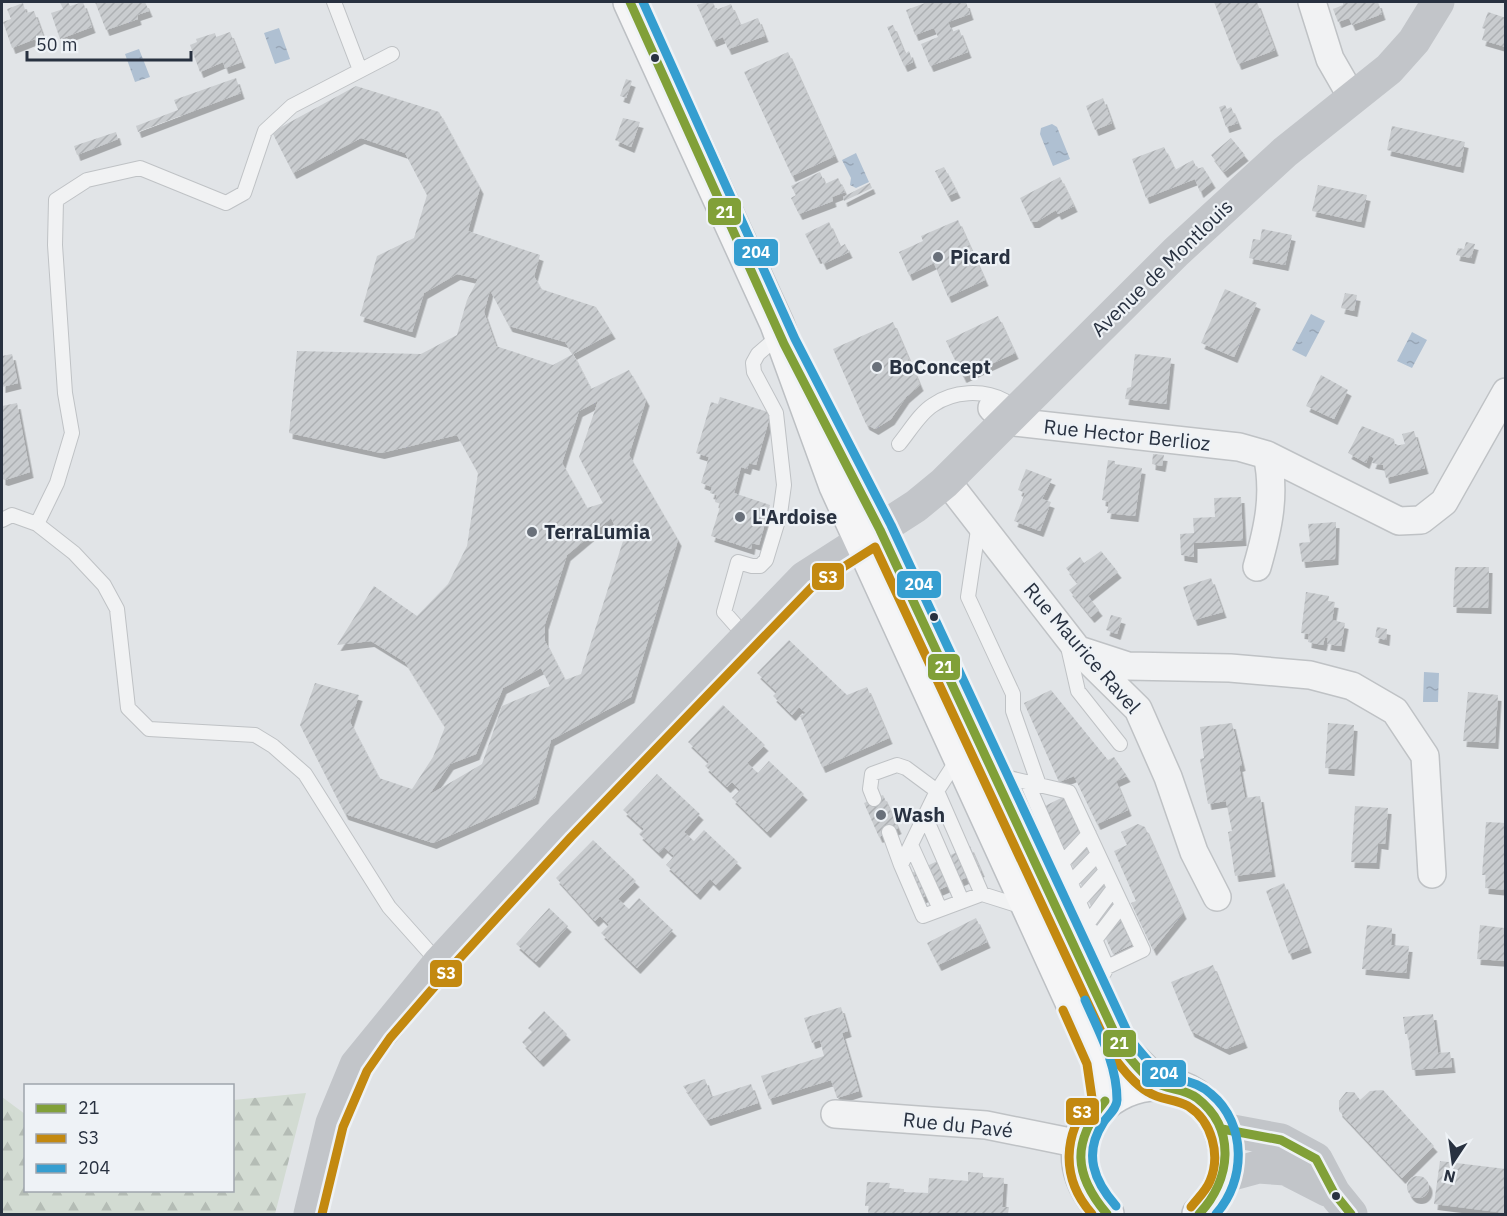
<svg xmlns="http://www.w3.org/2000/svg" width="1507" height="1216" viewBox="0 0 1507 1216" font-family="'IBM Plex Sans',sans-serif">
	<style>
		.forest { fill: url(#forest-firs) }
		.water { fill: url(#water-ripples) }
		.building { fill: url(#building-hatch); fill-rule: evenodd; filter: url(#shadow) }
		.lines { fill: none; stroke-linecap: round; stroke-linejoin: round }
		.lane-casing { stroke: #bfc2c5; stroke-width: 16 }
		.street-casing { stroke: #bfc2c5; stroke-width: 30 }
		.primary-casing { stroke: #bdc0c4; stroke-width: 36 }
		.lane { stroke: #f1f2f3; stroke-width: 14 }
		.street { stroke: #f1f2f3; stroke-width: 27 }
		.secondary { stroke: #c2c5c9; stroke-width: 33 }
		.primary { stroke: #f5f5f6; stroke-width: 33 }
		.bus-1-casing { stroke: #eef2f6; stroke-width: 14 }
		.bus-2-casing { stroke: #eef2f6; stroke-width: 14 }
		.bus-3-casing { stroke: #eef2f6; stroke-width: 14 }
		.bus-1 { stroke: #81a038; stroke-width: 9 }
		.bus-2 { stroke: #c38910; stroke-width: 9 }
		.bus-3 { stroke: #359ed0; stroke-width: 9 }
		.bus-dot { fill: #283140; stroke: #eef2f6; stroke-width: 2 }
		.poi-dot { fill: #69707a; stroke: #eef2f6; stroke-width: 2 }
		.labels { text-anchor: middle; stroke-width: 4.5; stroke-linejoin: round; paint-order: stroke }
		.poi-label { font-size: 20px; font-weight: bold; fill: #283140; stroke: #eef2f6; text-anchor: start }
		.street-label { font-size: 20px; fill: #283140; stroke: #eef2f6 }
		.line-badge { stroke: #eef2f6; stroke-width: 2 }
		.badge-label { font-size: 16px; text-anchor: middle; font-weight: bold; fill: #fff }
	</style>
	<defs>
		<pattern id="forest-firs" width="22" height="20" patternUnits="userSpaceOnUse" patternTransform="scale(1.5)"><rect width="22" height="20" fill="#d2dbd2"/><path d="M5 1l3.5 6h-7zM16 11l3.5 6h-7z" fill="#b4bcb5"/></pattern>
		<pattern id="water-ripples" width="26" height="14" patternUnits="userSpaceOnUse" patternTransform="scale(1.5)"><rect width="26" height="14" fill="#afc0d2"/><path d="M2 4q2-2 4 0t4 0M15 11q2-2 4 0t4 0" fill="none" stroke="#97a5b5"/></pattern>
		<pattern id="building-hatch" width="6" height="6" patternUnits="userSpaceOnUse" patternTransform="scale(1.5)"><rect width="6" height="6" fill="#c9cccf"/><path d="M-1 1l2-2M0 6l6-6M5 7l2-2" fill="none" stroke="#adb0b3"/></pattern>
		<filter id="shadow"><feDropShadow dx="3.5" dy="6" stdDeviation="0" flood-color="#0004"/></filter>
	</defs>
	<rect width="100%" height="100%" fill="#e1e4e7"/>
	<path class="forest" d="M306,1093L275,1214H2V1097L25,1114L26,1190H232L233,1100Z"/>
	<path class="water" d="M279,28L290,59L275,64L264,33Z
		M139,49L150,77L135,82L125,54Z
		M1052,124L1057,127L1070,159L1053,166L1040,134L1041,128Z
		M856,153L869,182L856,188L850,185L851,178L842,160Z
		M1311,314L1325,321L1306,357L1292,350Z
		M1412,332L1427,340L1412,368L1397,361Z
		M1424,672L1439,673L1438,702H1423Z"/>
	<path class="building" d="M60,2H68L70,6L83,2L92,27L60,39L51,13L63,9Z
		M95,2H145L149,11L137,15L138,19L106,30Z
		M707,2H713L716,10L731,4L740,25L758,18L765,36L728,49L723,37L713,41L697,5Z
		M928,2H966L970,14L948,22L952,32L959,29L968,52L930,66L921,44L938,37L934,28L915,35L906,10Z
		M1214,2H1257L1275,50L1238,64Z
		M1343,2H1378L1382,14L1352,25L1349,18L1338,22L1333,9L1343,5Z
		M23,3L26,13L34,11L43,36L37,42L35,39L12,48L3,22L11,19L7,9Z
		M1488,12L1506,18V47L1482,40L1485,29L1482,28Z
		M893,25L905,54L909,51L913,62L904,66L887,27Z
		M230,32L242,62L225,68L223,62L200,72L190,45L197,42L196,39L215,33L216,37Z
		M788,52L835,156L792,176L744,72Z
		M236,78L241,93L138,132L136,126L178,110L174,100Z
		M626,79L632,81L626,98L620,96Z
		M356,86L439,112L480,188L468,231L540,255L534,276L541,289L596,307L612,333L573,354L565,342L509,326L490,290L484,312L496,346L553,365L573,354L591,389L629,370L646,400L629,455L678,540L631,697L551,740L535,798L433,843L345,814L300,725L315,683L359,695L350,722L379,778L412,789L433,757L445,727L405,662L371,641L337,645L374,586L417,616L448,584L467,546L478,473L457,435L381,453L289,433L297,351L421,354L457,335L467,300L478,279L457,274L424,293L412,332L360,316L377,256L414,238L427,195L405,153L361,138L293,173L272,132ZM598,401L579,457L603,503L587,508L562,463L579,411ZM611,518L623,541L581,674L565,680L545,641V624L567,555ZM541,668L550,686L502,706L482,764L429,795L450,764L476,754L503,688Z
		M1103,98L1112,123L1095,130L1086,106Z
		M1225,105L1227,109L1231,107L1238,123L1226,127L1219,107Z
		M623,118L640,122L631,147L615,140Z
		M1392,126L1465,142L1460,167L1387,150Z
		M116,132L118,139L77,155L74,146Z
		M1231,138L1245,155L1224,172L1211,155Z
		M1164,147L1175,170L1193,160L1197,169L1203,167L1212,182L1200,192L1195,179L1146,198L1132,159Z
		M944,167L957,192L948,196L935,171Z
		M820,172L825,184L838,178L845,192L832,197L833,201L799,214L791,198L796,195L791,186Z
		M1060,177L1074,206L1058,214L1056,210L1036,222H1031L1020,198Z
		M870,183L872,188L844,201L843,197Z
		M1318,185L1367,195L1361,222L1312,211Z
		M958,220L985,280L948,297L934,263L909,275L899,252L923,241L921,236Z
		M829,222L840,247L845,244L849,252L823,264L820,257L817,258L805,234Z
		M1262,229L1292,235L1285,265L1249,258L1253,239L1260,240Z
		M1466,242L1475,244L1471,258L1456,255L1458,248L1464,249Z
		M1225,289L1257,303L1234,357L1201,343Z
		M1345,293L1357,295L1354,311L1341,308Z
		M998,316L1015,353L963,377L946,341Z
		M893,322L920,385L906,397L891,419L875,429L866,424L833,349Z
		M12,354L18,383L2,387V356Z
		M1135,354L1171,358L1166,404L1125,399L1127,388L1131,387Z
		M1321,375L1348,390L1334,419L1306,406Z
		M720,397L771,413L756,465L749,463L747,469L741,467L734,493L770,505L759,545L752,543L751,549L711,536L721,504L715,502L717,495L710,493L712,487L701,483L709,457L696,453L711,402L718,404Z
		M17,403L30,472L5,480L2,479V406Z
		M1362,426L1394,439L1395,446L1405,444L1402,434L1414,431L1425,468L1386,478L1383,465L1372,463L1374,458L1369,455L1366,463L1348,453Z
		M1153,454L1164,455L1162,466L1152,464Z
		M1108,460L1115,461V464L1142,468L1135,516L1107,513L1109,502L1102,500Z
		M1026,469L1052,479L1042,499L1051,502L1040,531L1014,521L1025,493L1018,490Z
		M1241,497L1243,540L1194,543V557L1181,555L1180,534L1194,533L1193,518L1215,517L1214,498Z
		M1336,522L1335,559L1302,562L1299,543L1310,542L1308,524Z
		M1101,551L1118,572L1088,596L1099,610L1091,617L1069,590L1078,583L1066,568L1080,557L1084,563Z
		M1455,567H1489L1488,608L1453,607Z
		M1211,578L1223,612L1194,620L1183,587Z
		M1306,592L1329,596L1328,601L1335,602L1332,620L1345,623L1341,646L1327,644L1328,638L1325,637L1323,645L1308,642L1309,634L1301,633Z
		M1111,615L1122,618L1117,634L1106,630Z
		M1377,627L1387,629L1386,640L1375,637Z
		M789,640L847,695L867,687L889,738L822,767L800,716L806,713L799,707L792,715L773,696L777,692L757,673Z
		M1051,690L1108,760L1114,757L1127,776L1116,781L1128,810L1097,824L1074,776L1059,782L1024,703Z
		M1468,692L1498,695L1495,743L1463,741Z
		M723,705L765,745L747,763L758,773L769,761L804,794L767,832L732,798L740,790L732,782L727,787L705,766L709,762L688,742Z
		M1232,723L1242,765L1239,766L1245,798L1260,796L1272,871L1235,876L1228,832L1232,831L1226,801L1208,804L1200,759L1204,758L1200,727Z
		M1328,723L1354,725L1351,770L1325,768Z
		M657,774L700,814L684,832L694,841L704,830L738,862L716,885L710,879L697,894L666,865L674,856L664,847L659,853L639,834L644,829L623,810Z
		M883,795L898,828L879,837L864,803Z
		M1065,796L1133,944L1113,954L1045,806Z
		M1355,806L1388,808L1385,844L1378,843L1376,863L1351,862Z
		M1486,822L1506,823V890L1485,888L1486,875H1482Z
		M1138,824L1145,827L1183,913L1153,950L1131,903L1136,901L1114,851L1127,845L1121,832Z
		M593,840L636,881L618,899L629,909L639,898L673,930L637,968L601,933L609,925L600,916L595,921L556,878Z
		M970,846L981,871L914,901L903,877Z
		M1284,883L1308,947L1289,954L1266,891Z
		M549,908L568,926L536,962L516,944Z
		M976,918L987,942L938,965L927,943Z
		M1367,925L1392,928L1391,945L1409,946L1406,973L1362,969Z
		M1480,925L1504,928L1506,961L1477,959Z
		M1213,965L1244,1042L1226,1049L1191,1031L1171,982Z
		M841,1007L848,1031L842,1033L859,1091L837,1098L831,1080L769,1099L761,1076L824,1056L820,1040L812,1043L804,1018Z
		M544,1011L567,1034L540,1061L522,1042L532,1032L528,1028Z
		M1433,1014L1438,1053L1450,1052L1452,1067L1412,1070L1408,1034H1405L1403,1017Z
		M705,1079L711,1097L751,1084L758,1103L707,1120L683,1086Z
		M1383,1090L1434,1146L1402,1178L1339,1111V1101L1346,1092H1354L1360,1100L1370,1091Z
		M1440,1161L1506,1169V1213L1434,1204Z
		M968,1172L983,1173V1177L1004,1178L1002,1207H1009L1008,1214H868L869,1206H865L867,1182L890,1183L889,1188L904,1189V1192L928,1193L929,1178L968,1181Z
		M1407 1187a11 11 0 1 1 22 0a11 11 0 1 1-22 0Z"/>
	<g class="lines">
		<defs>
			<path id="lane" d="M334,2L360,70
				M899,444C909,432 920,413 933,405C953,391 983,389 1005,401
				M2,520L12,515L37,524L74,553L104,585L117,609L128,708L149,729L255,735L273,746L305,774L389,907L439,963
				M979,523L968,597L1013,694V711L1039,785
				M37,524L57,483L72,433L65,393L55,245L56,200L87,180L140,168L226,203L244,193L265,131L292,106L392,54
				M747,638L724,612L738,562L752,566H760L766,560L780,514L784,485L776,413L754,372L753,363L758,354L781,334
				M1068,647L1078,691L1120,744
				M959,757L937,791L901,865L923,916L982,894L1026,908
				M992,774L1069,792L1143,950L1107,967
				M1027,782L1107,967L1104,973
				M874,799L870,789L872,774L897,765L906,768L937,791L982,894
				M925,816L962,901
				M889,832L901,865
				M911,845L940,909
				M1062,863L1089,834
				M1071,882L1098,854
				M1079,901L1106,871
				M1088,923L1114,888
				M1095,940L1122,905"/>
			<path id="street" d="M1312,2L1330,59L1353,99
				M992,408L1005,421L1239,447L1267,455L1399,521L1421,520L1444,502L1506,392
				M946,480L1078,650L1138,709L1168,777L1194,852L1217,897
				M1257,567C1268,529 1276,494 1267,455
				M1082,651L1128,666L1230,668L1310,675L1352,686L1395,711L1425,756L1432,874
				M835,1114L986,1125L1080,1144"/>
			<path id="primary" d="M630,2L777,324L836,486L1099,1061L1105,1101
				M1042,880L1122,1049L1156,1083
				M1107,1214C1008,1115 1196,1017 1225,1145C1231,1171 1218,1197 1199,1214"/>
		</defs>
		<use href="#lane" class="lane-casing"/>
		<use href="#street" class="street-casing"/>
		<use href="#primary" class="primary-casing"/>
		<use href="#lane" class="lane"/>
		<use href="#street" class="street"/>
		<path class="secondary" d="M1222,1129L1281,1140L1316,1159L1334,1193L1351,1214
			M1225,1176L1258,1167L1286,1169L1327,1190
			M310,1214L332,1123L356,1065L439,963L562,829L804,578L916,506L944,483L1176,252L1285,152L1389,69L1414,41L1438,2"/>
		<use href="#primary" class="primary"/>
		<defs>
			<path id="bus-1" d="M630,2L784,344L880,530L1122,1049C1132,1060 1141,1074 1154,1082C1167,1090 1184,1088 1197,1098C1237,1129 1231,1180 1199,1214
				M1105,1101C1072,1142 1073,1174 1107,1214
				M1222,1129L1281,1140L1316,1159L1334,1193L1351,1214"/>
			<path id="bus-2" d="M1063,1010L1087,1064L1092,1098C1063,1134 1060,1178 1092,1214
				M322,1214L343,1127L367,1071L390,1038L448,971L571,837L812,587L875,547L1112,1055C1122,1068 1134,1084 1148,1092C1160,1100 1175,1099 1188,1106C1212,1121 1221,1155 1210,1181C1206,1191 1198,1198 1191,1207"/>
			<path id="bus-3" d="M643,2L795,339L891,525L1132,1042C1141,1052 1150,1066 1161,1072C1178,1081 1196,1080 1211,1094C1247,1124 1246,1181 1216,1214
				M1085,1000C1099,1032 1117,1064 1117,1100C1117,1109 1107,1116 1103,1123C1083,1154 1094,1181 1116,1206"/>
		</defs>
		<use href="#bus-1" class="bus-1-casing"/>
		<use href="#bus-2" class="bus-2-casing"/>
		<use href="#bus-3" class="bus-3-casing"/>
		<use href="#bus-1" class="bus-1"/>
		<use href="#bus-2" class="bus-2"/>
		<use href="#bus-3" class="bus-3"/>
	</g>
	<g class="bus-dot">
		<circle cx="655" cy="58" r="5"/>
		<circle cx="934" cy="617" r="5"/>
		<circle cx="1336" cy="1196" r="5"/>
	</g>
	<g class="poi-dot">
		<circle cx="938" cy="257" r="6"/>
		<circle cx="877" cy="367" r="6"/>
		<circle cx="740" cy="517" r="6"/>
		<circle cx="532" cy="532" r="6"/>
		<circle cx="881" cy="815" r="6"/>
	</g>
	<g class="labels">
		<g class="poi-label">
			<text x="950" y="264">Picard</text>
			<text x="889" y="374">BoConcept</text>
			<text x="752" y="524">L'Ardoise</text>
			<text x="544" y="539">TerraLumia</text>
			<text x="893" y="822">Wash</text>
		</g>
		<g class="street-label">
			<text transform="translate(1162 268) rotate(-44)" y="7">Avenue de Montlouis</text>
			<text transform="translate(1127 435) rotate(6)" y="7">Rue Hector Berlioz</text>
			<text transform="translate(1082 648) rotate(49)" y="7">Rue Maurice Ravel</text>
			<text transform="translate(958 1125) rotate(6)" y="7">Rue du Pavé</text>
		</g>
	</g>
	<g class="line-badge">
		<rect x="707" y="197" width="35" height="29" rx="6" fill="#81a038"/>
		<rect x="733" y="238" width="46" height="29" rx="6" fill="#359ed0"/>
		<rect x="811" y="562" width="34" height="29" rx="6" fill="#c38910"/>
		<rect x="896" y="570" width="46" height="29" rx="6" fill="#359ed0"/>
		<rect x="927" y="653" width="34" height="28" rx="6" fill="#81a038"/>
		<rect x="429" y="959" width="34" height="29" rx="6" fill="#c38910"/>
		<rect x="1102" y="1029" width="35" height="29" rx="6" fill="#81a038"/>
		<rect x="1141" y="1059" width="46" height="29" rx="6" fill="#359ed0"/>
		<rect x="1065" y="1097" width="35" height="29" rx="6" fill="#c38910"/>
	</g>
	<g class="badge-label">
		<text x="725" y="218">21</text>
		<text x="756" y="258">204</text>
		<text x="828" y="583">S3</text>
		<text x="919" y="590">204</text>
		<text x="944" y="673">21</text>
		<text x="446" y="979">S3</text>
		<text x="1119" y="1049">21</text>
		<text x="1164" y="1079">204</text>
		<text x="1082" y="1118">S3</text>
	</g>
	<rect width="1507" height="1216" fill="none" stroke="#283140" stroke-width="6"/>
	<rect x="24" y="1084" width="210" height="108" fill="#eef2f6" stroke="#9fa5ad" stroke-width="1.5"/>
	<rect x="36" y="1104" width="30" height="9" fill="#81a038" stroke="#9fa5ad" stroke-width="1.5"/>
	<text x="78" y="1114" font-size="18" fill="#283140">21</text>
	<rect x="36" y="1134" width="30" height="9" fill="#c38910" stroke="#9fa5ad" stroke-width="1.5"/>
	<text x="78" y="1144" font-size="18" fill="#283140">S3</text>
	<rect x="36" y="1164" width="30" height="9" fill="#359ed0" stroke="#9fa5ad" stroke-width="1.5"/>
	<text x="78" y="1174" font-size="18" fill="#283140">204</text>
	<g transform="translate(1453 1162) rotate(193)" stroke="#eef2f6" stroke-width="4.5" paint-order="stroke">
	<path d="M0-4.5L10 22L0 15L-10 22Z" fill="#283140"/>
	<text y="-9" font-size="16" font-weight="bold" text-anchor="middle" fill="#283140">N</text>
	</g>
	<path d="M27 51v9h164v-9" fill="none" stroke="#283140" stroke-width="3"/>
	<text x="36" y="51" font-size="18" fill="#283140" stroke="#eef2f6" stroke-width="4.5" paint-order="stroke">50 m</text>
</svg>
